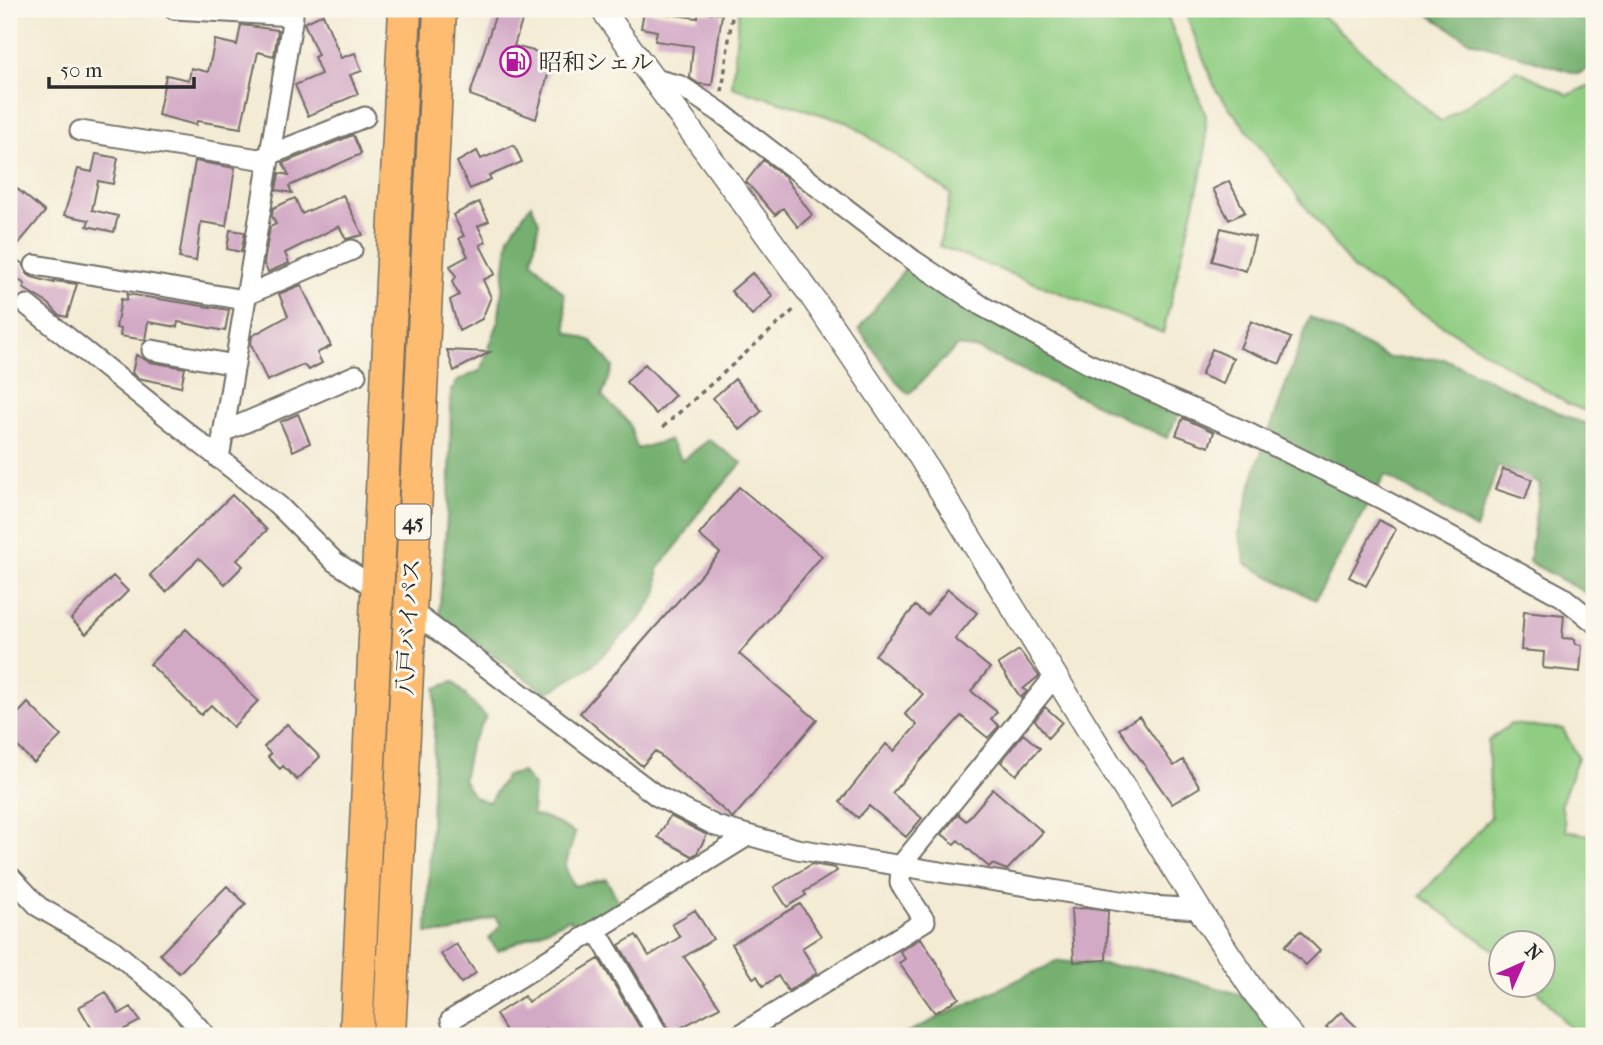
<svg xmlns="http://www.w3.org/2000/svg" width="1603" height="1045" viewBox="0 0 1603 1045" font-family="'IM FELL French Canon','Noto Serif JP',serif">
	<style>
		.green { fill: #90cd82; stroke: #5e7c56; stroke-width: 2 }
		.forest { fill: #74b070; stroke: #506e4e; stroke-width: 2 }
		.building { fill: #d3aac6 }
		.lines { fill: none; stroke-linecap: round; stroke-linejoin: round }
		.minor-casing { stroke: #716e66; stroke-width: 23 }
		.tertiary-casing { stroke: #716e66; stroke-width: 26 }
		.trunk-casing { stroke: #716e66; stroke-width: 35 }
		.path { stroke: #716e66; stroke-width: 3.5; stroke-dasharray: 5 5; stroke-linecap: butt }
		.minor { stroke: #fff; stroke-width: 19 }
		.tertiary { stroke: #fff; stroke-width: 23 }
		.trunk { stroke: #fdbc6f; stroke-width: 32 }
		.labels { text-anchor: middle; stroke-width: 6; stroke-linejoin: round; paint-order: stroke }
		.shield { fill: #fbf7ec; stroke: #696865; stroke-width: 2 }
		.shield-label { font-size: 21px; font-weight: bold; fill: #2b2b2b }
		.poi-label { font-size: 23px; fill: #2b2b2b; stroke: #fbf7ec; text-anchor: start }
		.street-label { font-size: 23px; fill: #2b2b2b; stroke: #fbf7ec }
	</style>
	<rect width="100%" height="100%" fill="#fbf7ec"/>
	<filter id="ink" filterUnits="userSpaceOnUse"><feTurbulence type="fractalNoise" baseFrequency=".0143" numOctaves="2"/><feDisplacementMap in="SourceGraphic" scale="14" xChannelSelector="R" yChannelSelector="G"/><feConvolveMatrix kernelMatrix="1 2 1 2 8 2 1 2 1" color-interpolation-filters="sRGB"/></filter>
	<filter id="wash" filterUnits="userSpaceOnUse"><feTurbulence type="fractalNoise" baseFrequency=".00686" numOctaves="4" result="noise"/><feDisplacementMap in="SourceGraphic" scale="28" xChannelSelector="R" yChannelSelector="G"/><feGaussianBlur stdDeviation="1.57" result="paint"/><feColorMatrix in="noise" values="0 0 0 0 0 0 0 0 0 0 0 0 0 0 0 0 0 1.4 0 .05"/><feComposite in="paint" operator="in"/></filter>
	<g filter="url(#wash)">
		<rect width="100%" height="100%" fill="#f3ebd4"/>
		<path class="green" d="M739,9H1165L1206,116L1205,159L1163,333L939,246L951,194L849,123L732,87Z
			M1184,9H1315L1441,122L1517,70L1568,95L1594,83V414L1568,404L1354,270L1216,90Z
			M1511,724L1563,729L1578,757L1561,804L1566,831L1594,836V1036H1577L1534,986H1544V944H1502L1501,955L1420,896L1491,817L1488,741Z"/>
		<path class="forest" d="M1420,9H1594V66L1578,74L1468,40Z
			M531,204L539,222L532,261L564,294L567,332L592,341L613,367L602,396L629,423L637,449L669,440L682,460L709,440L742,463L695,517L685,535L658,569V592L641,618L588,669L547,693L439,617L450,479L451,390L459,380L481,370L498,323L509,236Z
			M905,269H912L1180,412L1167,438L978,349L957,346L909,394L900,386L859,329Z
			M1310,317L1389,358L1445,359L1572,419L1594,426V597L1529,562L1540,484L1498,466L1476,529L1385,475L1315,600L1246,564L1239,533L1255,471Z
			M453,682L486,717L470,745L463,780L474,797L489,802L506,776L522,772L534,786L532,815L549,819L575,833L565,867L574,886L606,879L619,902L578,929L569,919L498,951L489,939L501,925L495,916L450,933H427L436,688Z
			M1058,961L1151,969L1242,995L1277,1036H900Z"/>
		<g id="blocks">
			<path class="building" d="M644,11L698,18V12L722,14L712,85L699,84L690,78L693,46L655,41L657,31L641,28Z
				M496,13L522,21L514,46L553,56L536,119L470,95Z
				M323,14L341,58L355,53L362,71L350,75L358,94L308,116L295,85L321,74L314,57L318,55L304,23Z
				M241,25L278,30L274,56L258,52L241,128L197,121L196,125L158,115L166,75L189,80L191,68L208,72L215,40L237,45Z
				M353,135L361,154L289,186L292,193L276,190L279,173L289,175L283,163Z
				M514,145L522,162L489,176L491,179L470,189L457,162L477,151L481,159Z
				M96,154L118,158L113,184L98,181L92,210L118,216L114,232L87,226L89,220L64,215L78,169L92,172Z
				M763,160L784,176L812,215L798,227L783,208L775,215L746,182Z
				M195,161L235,168L226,226L201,222L196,261L179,258Z
				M1229,181L1245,212L1229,220L1213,189Z
				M9,182L45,212L9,255L23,264L27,274L32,277L54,283V281L77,284L67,317L59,315L49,304L23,288L25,284L9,274Z
				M343,195L363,235L346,239L339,226L285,253L289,263L268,272L264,264L270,227L276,224L272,216L273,208L295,198L302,214Z
				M479,202L489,221L478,226L486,242L480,245L495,274L483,280L491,297L482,319L459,331L450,300L459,295L452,282L456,277L450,266L468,256L459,238L464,236L453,215Z
				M1221,228L1255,237L1246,271L1212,261Z
				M230,230L245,232L241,252L227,249Z
				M752,273L773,296L752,315L731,291Z
				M301,285L331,346L317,353L322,363L309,370L303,365L267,381L251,344L252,336L288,316L279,294Z
				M127,294L229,310L225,331L178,322L177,327L148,322L145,340L120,336L121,329L116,328L121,299L127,300Z
				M1251,321L1291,338L1280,364L1240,348Z
				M1212,349L1233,358L1223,384L1201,375Z
				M447,350L490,352L454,371Z
				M136,355L150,362L185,368L181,387L138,378L132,373Z
				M645,364L675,395L656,414L626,382Z
				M735,379L762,411L740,430L713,398Z
				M298,414L310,443L293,451L280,422Z
				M1183,418L1214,432L1209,447L1176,435Z
				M1503,469L1532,479L1525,499L1495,489Z
				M739,487L822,556L739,654L817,720L733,818L655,751L642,766L580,713L720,553L699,535Z
				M232,495L267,530L237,560L243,566L225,584L199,558L166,592L150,575Z
				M1379,520L1396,529L1366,586L1349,577Z
				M113,576L128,591L86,634L71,619Z
				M948,589L977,613L955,639L990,668L971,691L997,712L991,719L999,726L988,738L961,716L892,793L922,818L906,837L869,806L858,818L840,802L886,744L894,751L917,725L905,714L923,694L875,655L915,606L927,615Z
				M1524,611L1564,615L1562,638L1575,639V644L1582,645L1580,672L1543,668L1544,652L1521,650Z
				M186,629L258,701L233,727L211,705L201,715L150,664Z
				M1019,650L1039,676L1023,689L1027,691L1021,698L998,664Z
				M28,703L61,736L34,763L9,738V723Z
				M1045,707L1062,722L1048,738L1035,720Z
				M1139,716L1174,766L1183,760L1200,787L1172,804L1119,729Z
				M287,724L320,757L297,780L283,766L280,769L268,757L271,754L264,747Z
				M1023,734L1040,748L1016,775L1001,762Z
				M993,789L1043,832L1007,870L992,864L989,867L958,840L954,844L942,834L958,814L966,821Z
				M670,816L707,835L697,853L692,856L658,837Z
				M812,864L835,868L837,871L804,892L806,895L787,907L774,887Z
				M227,886L246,904L179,973L160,954Z
				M800,904L821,936L802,948L817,973L788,991L778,976L763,986L757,976L753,978L732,944Z
				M1085,908L1108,911L1106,960L1074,962L1071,909Z
				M695,910L713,939L684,957L720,1007L671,1033L619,945L636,935L649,956L680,937L672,924Z
				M1300,931L1320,951L1306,965L1285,946Z
				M921,938L959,998L935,1013L899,963L905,959L900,951Z
				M456,944L476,973L461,983L441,954Z
				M599,959L645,1036H551L546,1028L533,1036H509L496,1014L524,996L528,1002Z
				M106,992L119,1014L131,1007L140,1021L112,1036H96L79,1007Z
				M1341,1012L1366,1036H1336L1326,1027Z"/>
		</g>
	</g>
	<g filter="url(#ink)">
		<use href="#blocks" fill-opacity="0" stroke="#716e66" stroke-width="2"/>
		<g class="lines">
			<defs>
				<path id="minor" d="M174,9L293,16L219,459
					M654,79L681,86L720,112L913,260L982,306L1087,363L1246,432L1380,498L1563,597L1594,622
					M80,131L259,159L365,117
					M35,265L245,300
					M246,295L352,250
					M27,305L279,506L335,562L377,589
					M152,350L235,365
					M223,432L356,375
					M409,609L657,796L716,826L797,849L1151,906L1199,909
					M9,875L39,907L113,950L176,1003L206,1036
					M597,932L659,1036
					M451,1020L746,837
					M738,1036L925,921L900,883L901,865L1055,676"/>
				<path id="tertiary" d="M602,9L810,294L917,452L1199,909L1256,995L1292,1036"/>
				<path id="trunk" d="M356,1036L405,9
					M389,1036L440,9"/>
			</defs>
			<use href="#minor" class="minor-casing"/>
			<use href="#tertiary" class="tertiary-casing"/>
			<use href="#trunk" class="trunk-casing"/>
			<path class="path" d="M722,92L733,9
				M663,427L796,308"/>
			<use href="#minor" class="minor"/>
			<use href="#tertiary" class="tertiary"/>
			<use href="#trunk" class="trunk"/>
		</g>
	</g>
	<defs>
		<symbol id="fuel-ring" viewBox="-11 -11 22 22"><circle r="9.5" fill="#fbf7ec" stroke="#b5179e" stroke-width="1.5"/><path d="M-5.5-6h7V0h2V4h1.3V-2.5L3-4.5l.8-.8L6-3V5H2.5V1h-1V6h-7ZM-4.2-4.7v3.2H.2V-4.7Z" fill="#b5179e"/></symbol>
	</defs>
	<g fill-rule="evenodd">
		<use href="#fuel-ring" x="498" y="44" width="35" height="35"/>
	</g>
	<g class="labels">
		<rect class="shield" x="395.5" y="504.5" width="35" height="35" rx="5"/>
		<g class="shield-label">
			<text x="413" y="529">45</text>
		</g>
		<g class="poi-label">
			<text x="539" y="70">昭和シェル</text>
		</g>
		<g class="street-label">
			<text transform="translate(408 627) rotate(-87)" y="8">八戸バイパス</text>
		</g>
	</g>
	<rect width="1603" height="1045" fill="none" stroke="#fbf7ec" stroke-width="35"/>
	<g transform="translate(1522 964) rotate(45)"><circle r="33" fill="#fbf7ec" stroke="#a8a59f" stroke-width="2"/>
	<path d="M0-5L12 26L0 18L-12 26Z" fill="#b5179e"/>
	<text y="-10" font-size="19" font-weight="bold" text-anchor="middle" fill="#2b2b2b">N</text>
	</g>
	<path d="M49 77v10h145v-10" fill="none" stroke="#2b2b2b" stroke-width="3.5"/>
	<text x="60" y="77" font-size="21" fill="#2b2b2b" stroke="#fbf7ec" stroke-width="5" paint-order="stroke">50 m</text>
</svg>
